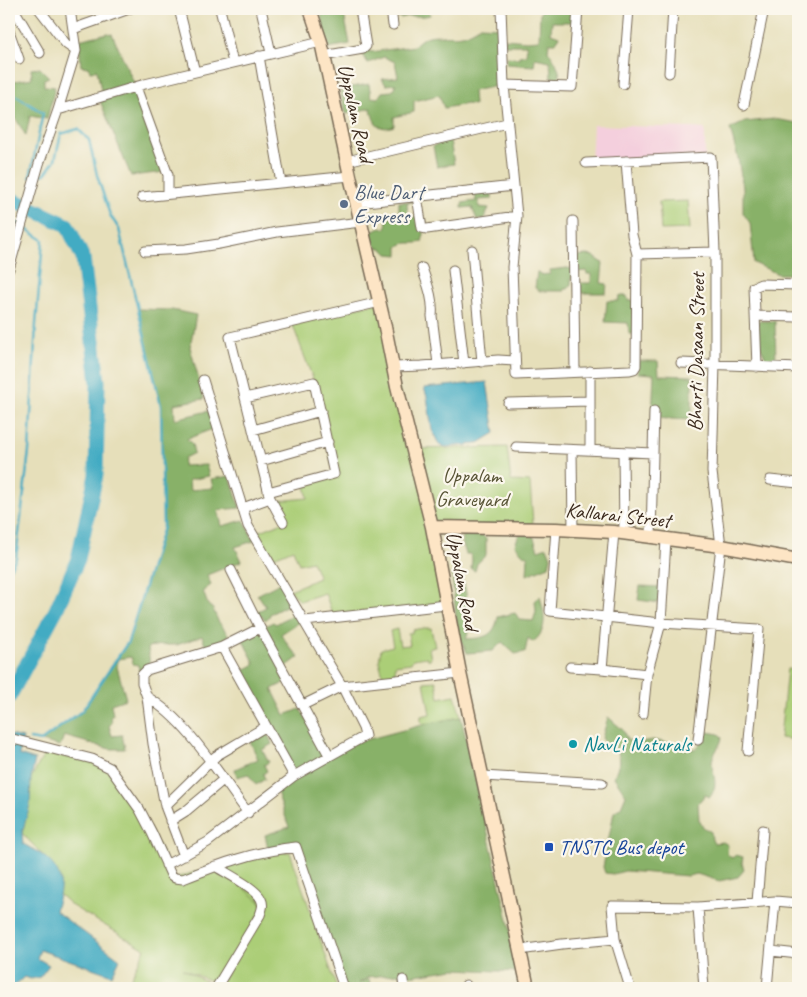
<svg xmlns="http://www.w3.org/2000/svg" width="807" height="997" viewBox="0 0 807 997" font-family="Caveat,sans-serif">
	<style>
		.built { fill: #f4cfdd }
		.green { fill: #abce77; stroke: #737c4a }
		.forest { fill: #88b168; stroke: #626e43 }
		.water { fill: #43abc3; stroke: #3f6a70 }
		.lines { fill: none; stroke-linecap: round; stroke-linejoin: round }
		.stream { stroke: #43abc3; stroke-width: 2.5 }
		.river { stroke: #43abc3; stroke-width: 15 }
		.street-casing { stroke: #776955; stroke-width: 11 }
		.secondary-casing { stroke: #776955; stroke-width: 15 }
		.street { stroke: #fff; stroke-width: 9 }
		.secondary { stroke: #fde5c5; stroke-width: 12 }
		.service-dot { fill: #5c6f8a; stroke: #fbf7ec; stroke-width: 2 }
		.culture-dot { fill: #0f9aa8; stroke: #fbf7ec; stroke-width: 2 }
		.transit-dot { fill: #1a4fb4; stroke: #fbf7ec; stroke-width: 2 }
		.labels { text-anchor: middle; stroke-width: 4.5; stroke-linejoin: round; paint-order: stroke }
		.street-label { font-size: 21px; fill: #3b2a1e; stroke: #fbf7ec }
		.service-label { font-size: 21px; fill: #4e5e75; stroke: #fbf7ec; text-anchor: start }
		.park-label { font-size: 21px; fill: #575334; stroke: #fbf7ec }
		.culture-label { font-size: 21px; fill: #0d838f; stroke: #fbf7ec; text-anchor: start }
		.transit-label { font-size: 21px; fill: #164399; stroke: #fbf7ec; text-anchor: start }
	</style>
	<rect width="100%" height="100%" fill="#fbf7ec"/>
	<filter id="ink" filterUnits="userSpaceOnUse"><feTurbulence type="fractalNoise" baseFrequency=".02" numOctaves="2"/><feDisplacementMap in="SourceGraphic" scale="10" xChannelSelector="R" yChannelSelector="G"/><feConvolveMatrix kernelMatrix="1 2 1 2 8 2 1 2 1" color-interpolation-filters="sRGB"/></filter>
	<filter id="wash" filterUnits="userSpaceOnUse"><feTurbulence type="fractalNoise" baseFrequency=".0096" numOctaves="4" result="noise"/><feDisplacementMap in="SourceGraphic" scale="20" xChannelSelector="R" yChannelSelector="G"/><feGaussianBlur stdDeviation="1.12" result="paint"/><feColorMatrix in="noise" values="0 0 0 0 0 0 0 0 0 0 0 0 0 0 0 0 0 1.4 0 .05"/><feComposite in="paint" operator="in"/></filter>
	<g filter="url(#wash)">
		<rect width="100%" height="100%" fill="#e6dfba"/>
		<path class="built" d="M593,125L691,128L705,129V157L591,163Z"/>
		<path class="green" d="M688,201L690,229L661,230L659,202Z
			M380,302L412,449L507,447L511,481L530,482L533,524L429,527L446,605L333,616L325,593L300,601L290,590L319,578L312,561L299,564L293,549L274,557L256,533L283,522L277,501L308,498L305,486L334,474L314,382L292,323Z
			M424,628H431L435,647L429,648L431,659L429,661L427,657L413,659L411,663L395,665L396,680H384L379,661L381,649L393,646L390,631L397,629L400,646L410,645L408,633H412V630Z
			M787,669L798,670V740L780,738Z
			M436,681L439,698L455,695L461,717L423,725L421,723V716L430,714L424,682Z
			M45,753L104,764L140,810L175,878L215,866L257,893L263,907L218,984L183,969L216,987L215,988H126L145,949L72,906L58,893L60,879L52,865L22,833L26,817L31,778Z
			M290,852L337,988H218L265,906L221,868L274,853Z"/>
		<path class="forest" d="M343,9L350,44L328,48L321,14Z
			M393,9H429L430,15C420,18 411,14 401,18L396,16Z
			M543,9H577L576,22H552L551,33L559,36L556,43H549L548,51C554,57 559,68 560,76L557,79L551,77L550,61L535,58L534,66L506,64L507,57L519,58V56L526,55L527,45H505V39L527,41L539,40L540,13Z
			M480,26L498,27L501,85L473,91L474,105L467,104L444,108L439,95L414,101V112L394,117V126C378,132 373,122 371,108L346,114L340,89L369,84L371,97L378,98L382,92L392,91L395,88L396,84L386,85L382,79L398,77L395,62L384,57L368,63L361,53L367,49L371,52L414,46C430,27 447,40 466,34C471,32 476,29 480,26Z
			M108,33L112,34L135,85L102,95L97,70L90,71L88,67L81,66L79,40Z
			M40,68L49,77L44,79V86L55,87L47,119L30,116L26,136L9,107V82L32,78L31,69Z
			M136,87L165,172L131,176L100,101Z
			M774,119L798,123V274H778L754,263L750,223L743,213V188L738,158L730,129L745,122Z
			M450,140L454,164L437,167L433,146Z
			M475,192H483L492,194V199L478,200L479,207L489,208L484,219L477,220L472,207L462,208V203L476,201Z
			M415,201L407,203L408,217H418L424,234L422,242C413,245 405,240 398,247V255L388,254L382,248H378L370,238L371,232L381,228L386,229L387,218L397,217L399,213V202Z
			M587,255L593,256L603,263L601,283L607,284L606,293H580V291H576V283H591V274H587L586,271L575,272L576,256Z
			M567,268L572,269L571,284L568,289H564V291H540L535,288L537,272L540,275L550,274V270Z
			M619,296H627L628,300H633L636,334H629L628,323L605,322L607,301H618Z
			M138,309L172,310L196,315L190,347L204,399L174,404L175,419L208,411L215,428L187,439L192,444L194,453L184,458L183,466L206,465L209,476L189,480L190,490L213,488L211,479L230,476L240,508L218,510L222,526L244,520L254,541L235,547L242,561L207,575L211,585L203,591L208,605L213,609L218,621L228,634L222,647L206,648L202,636L177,645H163L148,647C149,662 153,666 140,675L138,665L133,664L131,657L118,659L117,667L126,699L111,704L113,715L111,716L112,723L109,726L112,736L122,735L125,749H110L64,736L60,746L41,741L82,711L128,642L163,527L161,406Z
			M758,321H775L776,363H768L759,343Z
			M638,361H658L659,375L692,376V420L652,418L654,374L638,373Z
			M472,532L482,535L486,539V555L477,564L475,571L471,569L472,559L470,554H466L462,542L463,536Z
			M519,534L533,535L538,550L547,547L551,557L549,566L527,575L528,556L524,555L515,545Z
			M452,574L464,583L466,593L471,627L466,639C484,638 494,637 498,617L515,613L520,620L533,621L536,612L535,601L540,596C544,612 549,630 533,642L528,638L525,652L515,654L502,642L493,651L467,653L457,630Z
			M280,583L292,603L270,614L269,617L265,620L262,616L258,619L254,613L266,607L259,596L257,595Z
			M640,586L662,587L661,603L638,600Z
			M297,612L301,621L281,634L291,649L295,652L299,657L283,669L286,682L272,689L285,715L300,709L329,755L354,743L430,723L461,717L520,972L454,969L409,976L396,974L369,977L359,983L369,979L371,988H343L296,847L268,848L265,835L289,827L276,789L295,775L240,672L255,664L242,638L273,622L276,624Z
			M608,717L623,730L627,740L640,742L653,740L680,745L683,749H696L706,736L707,732L719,734L722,737C721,747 712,753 712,763C713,777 719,784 710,797L705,795L698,803L699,820L703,827L711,832L712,840L714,843L723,842L728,845L727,854L732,858L736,855L743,857L742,863L744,870L738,877L719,881L697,874L688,876L625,871L613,874L605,873L603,867L614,812L621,807L626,795L614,777L620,761L617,748L607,745L602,738Z
			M265,727L272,744L262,750L269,762L264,765L267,771L263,774L265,779L256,785L248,774L237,777L235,769L258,759L249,739Z"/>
		<path class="water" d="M487,382L495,433L477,444L446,447L439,445L432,430L427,397L424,388Z
			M9,735L23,738L19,755L35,760L31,778L30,805L22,833L23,844C37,851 56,861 60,879C62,889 57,902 55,911L120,959L112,975L40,950L37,958L49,965L40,977L31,979L24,977L12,988H9Z"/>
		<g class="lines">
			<path class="stream" d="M9,91L43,113L30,177L33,176
				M9,232L13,220L43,240L36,324L29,451L16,558L9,570
				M30,739L41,741L82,711L128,642L163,527L161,406L119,229L110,215L97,175L89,140L78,129L61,134L55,160L45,174L39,175"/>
			<path class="river" d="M9,198L67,225L83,258L98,382L96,475L78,559L56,610L9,697"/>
		</g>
	</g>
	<g filter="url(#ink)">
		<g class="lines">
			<defs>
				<path id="street" d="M14,9L40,53
					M39,9L66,44L76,51
					M179,9L195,72
					M220,9L233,63
					M261,9L271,53
					M391,9L393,25
					M501,9L504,85L517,216L512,267L516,375L630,370L634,369L636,366L637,254L632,235L626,161
					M73,29L129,9
					M9,31L19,59
					M259,56L281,183
					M323,56L363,49L366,46L360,9
					M669,73L673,9
					M623,84L629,9
					M504,85L572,87L578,9
					M136,87L168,175V194
					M744,105L764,9
					M58,110L145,84L321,42
					M347,161L507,123
					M586,163L711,157L715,252V364L712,472L721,546L698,740
					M417,196L422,228L427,229L517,216
					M142,197L350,176
					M357,203L514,186
					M573,221L575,371
					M472,250L482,362
					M145,251L186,249L219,244L277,232L361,222
					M637,254L715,252
					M422,268C427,283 434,300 432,316L438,364
					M9,269L39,164L58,110L76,51L70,9
					M453,270L464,363
					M755,316L798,317
					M681,363L798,368
					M394,367L422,366L498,360L515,361
					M757,367L754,287L761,284L798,285
					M245,398L314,382L334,474L268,492
					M508,403L590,401
					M253,430L321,411
					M516,447L653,453
					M572,450L573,531
					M590,450V371
					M623,452L624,533
					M261,461L328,442
					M770,480L798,483
					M243,508L270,498
					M283,522L270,498L230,337L380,302
					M556,529L550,611L661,623L759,629L748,751
					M651,538L654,411
					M231,570L260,628L329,755
					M305,621L446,605
					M222,647L294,776
					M570,667L602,669L614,532
					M602,669L647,674
					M147,697C187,720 220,776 248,813
					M303,705L342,686L460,673
					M643,714L647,674L661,623L666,540
					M9,738L92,759L110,768L140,810L152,833L171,875L175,878L183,879C223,863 253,852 296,847L344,988
					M483,776L602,783
					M165,806L216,756L265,727
					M170,821L186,811L223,780
					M184,856L165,806L153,744L147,697L142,683V675L147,670L222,647L260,628
					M166,865L208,842L294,776L365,736L363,728L342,686L248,526L203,380
					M215,866C226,873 256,888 261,899C264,905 262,909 260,915L216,988
					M757,902L763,830
					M698,907L704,988
					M520,950L562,944L615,939
					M771,951L798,954
					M403,980L404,988
					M466,985V988
					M630,988L615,939L612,906L698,907L775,901L798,903
					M767,988L775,901"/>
				<path id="secondary" d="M310,9L321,42L350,176L384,322L397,387L432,527L460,673L528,988
					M432,527L556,529L614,532L721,546L798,560"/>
			</defs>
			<use href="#street" class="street-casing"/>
			<use href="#secondary" class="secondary-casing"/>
			<use href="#street" class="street"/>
			<use href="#secondary" class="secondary"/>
		</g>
	</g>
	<circle class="service-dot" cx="344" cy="204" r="5"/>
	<circle class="culture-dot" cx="573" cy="744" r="5"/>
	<rect class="transit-dot" x="544" y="842" width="10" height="10" rx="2.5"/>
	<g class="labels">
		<g class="street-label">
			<text transform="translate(356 113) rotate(77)" y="7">Uppalam Road</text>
			<text transform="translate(696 352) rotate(-89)" y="7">Bharti Dasaan Street</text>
			<text transform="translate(618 515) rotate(6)" y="7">Kallarai Street</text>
			<text transform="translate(463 581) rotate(79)" y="7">Uppalam Road</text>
		</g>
		<g class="service-label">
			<text x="354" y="199">Blue Dart<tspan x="354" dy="24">Express</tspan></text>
		</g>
		<g class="park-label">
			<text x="472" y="482">Uppalam<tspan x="472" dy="24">Graveyard</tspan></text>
		</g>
		<g class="culture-label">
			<text x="583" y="751">NavLi Naturals</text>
		</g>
		<g class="transit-label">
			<text x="559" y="854">TNSTC Bus depot</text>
		</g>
	</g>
	<rect width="807" height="997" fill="none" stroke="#fbf7ec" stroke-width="30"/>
</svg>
